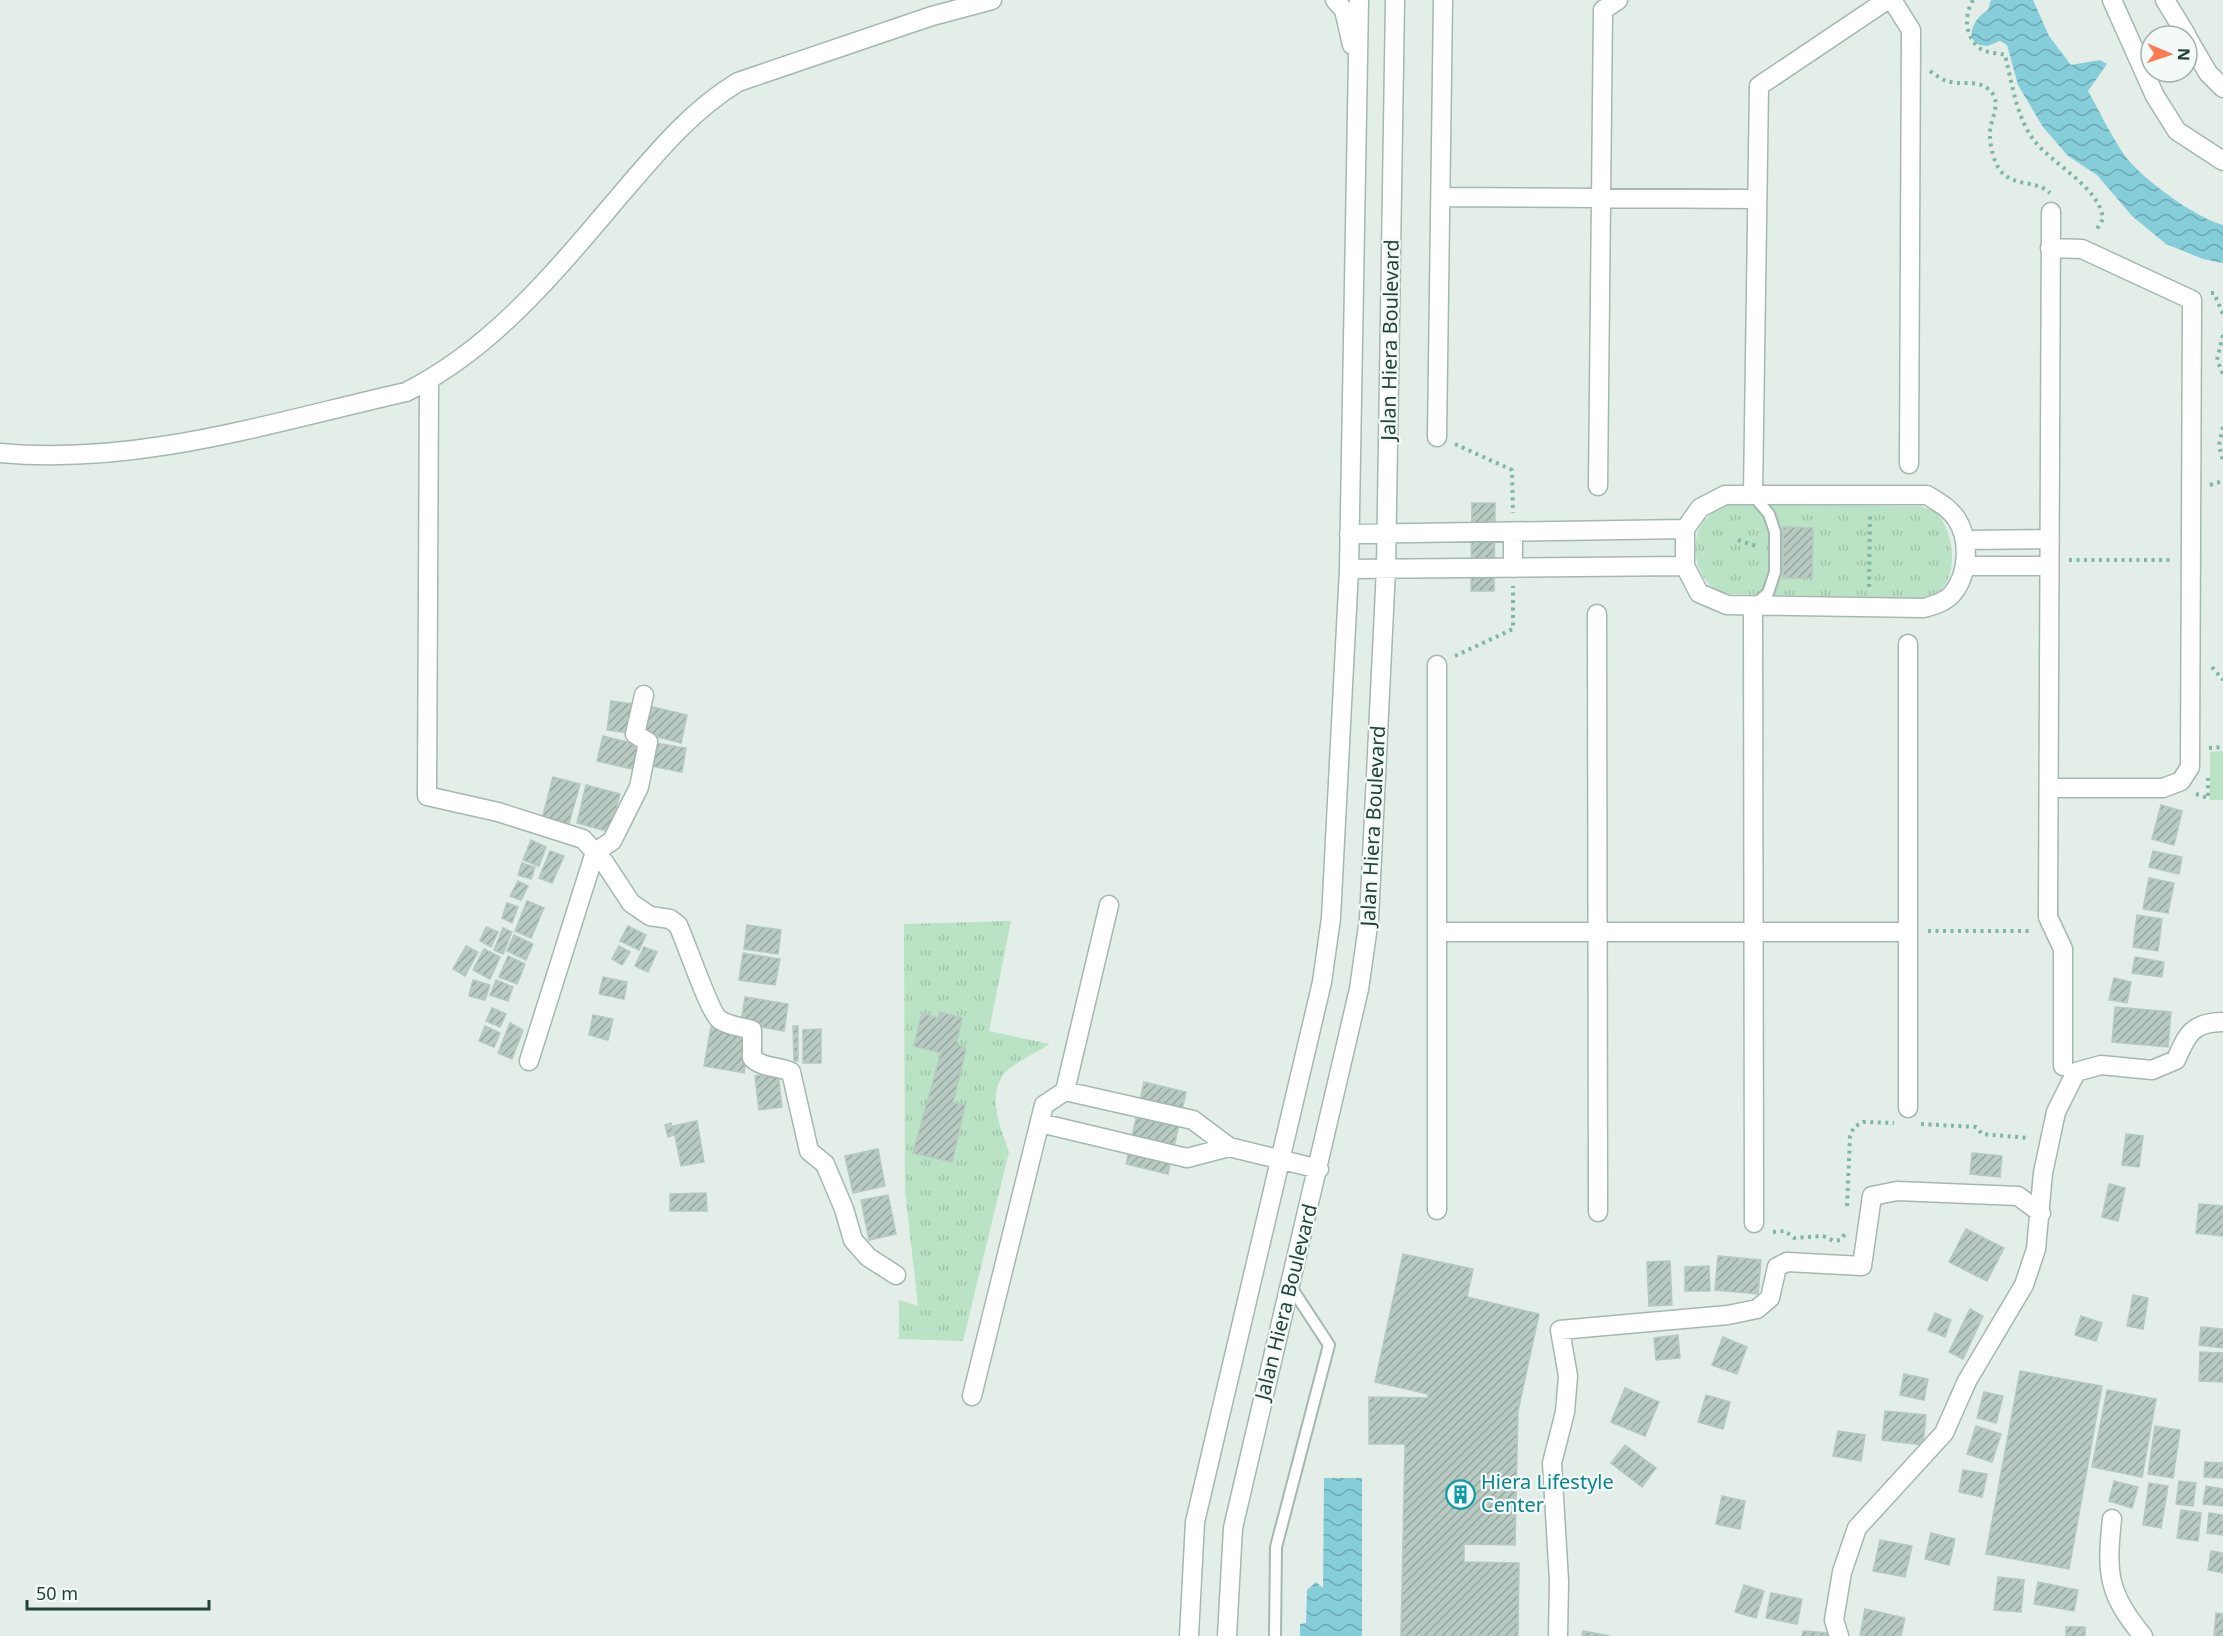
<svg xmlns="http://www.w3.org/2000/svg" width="2223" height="1636" viewBox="0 0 2223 1636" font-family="'Noto Sans',sans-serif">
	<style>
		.grass { fill: #bae2c4 }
		.park { fill: url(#park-tufts) }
		.water { fill: url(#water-waves) }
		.building { fill: url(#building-hatch); stroke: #b5c9c0; stroke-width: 1.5 }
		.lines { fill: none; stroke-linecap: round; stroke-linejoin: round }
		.service-casing { stroke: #a5b7b1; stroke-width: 14 }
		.minor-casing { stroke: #a5b7b1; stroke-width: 21 }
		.path { stroke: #80b6a4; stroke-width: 4; stroke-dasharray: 3 4.5; stroke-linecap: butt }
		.service { stroke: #fff; stroke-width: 10 }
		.minor { stroke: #fff; stroke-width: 18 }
		.labels { text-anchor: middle; stroke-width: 4.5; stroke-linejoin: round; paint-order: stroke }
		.street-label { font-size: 20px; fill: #204239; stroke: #f4faf7 }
		.culture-label { font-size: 20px; fill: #0d838f; stroke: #f4faf7; text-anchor: start }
	</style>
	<defs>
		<pattern id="park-tufts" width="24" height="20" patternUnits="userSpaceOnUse" patternTransform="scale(1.5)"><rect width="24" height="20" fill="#bae2c4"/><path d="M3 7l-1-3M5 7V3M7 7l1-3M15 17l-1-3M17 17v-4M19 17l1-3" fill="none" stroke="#a0c3a9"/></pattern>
		<pattern id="water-waves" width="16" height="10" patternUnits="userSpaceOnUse" patternTransform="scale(1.5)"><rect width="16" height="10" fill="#85cdd9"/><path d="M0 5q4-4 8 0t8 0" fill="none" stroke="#6ca8b1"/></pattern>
		<pattern id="building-hatch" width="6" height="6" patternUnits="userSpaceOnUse" patternTransform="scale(1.5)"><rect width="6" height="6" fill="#b8cac2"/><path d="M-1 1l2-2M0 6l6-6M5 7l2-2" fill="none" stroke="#95a69f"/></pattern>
	</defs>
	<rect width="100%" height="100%" fill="#e3eee9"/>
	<path class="grass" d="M2223,751V800H2210V752Z"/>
	<path class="park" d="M1729,505L1920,506C1924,508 1930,509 1933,511C1954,524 1960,577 1939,591C1934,594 1927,596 1922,598L1723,594C1697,583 1686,543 1705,520C1712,513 1720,508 1729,505Z
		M1011,921L989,1031L1050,1044C1039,1051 1009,1066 1003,1075C987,1098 1001,1129 1009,1152L963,1341L899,1339V1300L918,1306L905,1191L904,924Z"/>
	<path class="water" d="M1991,0H2033L2049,36L2071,65L2100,60L2107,64L2088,91C2100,112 2111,136 2125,156C2142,179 2196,218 2223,225V263L2203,259L2166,244L2132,216L2097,175L2068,156L2043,127L2018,85L2007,45L2000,41C1996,42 1990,46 1986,46C1961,44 1973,18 1988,10Z
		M1324,1478H1362V1636H1300V1624L1306,1623L1307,1590L1316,1582L1323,1588Z"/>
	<path class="building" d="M1472,503H1495L1494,591H1471Z
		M1783,527L1813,528L1812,578H1783Z
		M611,701L633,704L629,733L607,730Z
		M649,706L687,715L681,743L643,733Z
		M603,736L643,746L637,770L597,761Z
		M655,743L686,748L682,772L651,766Z
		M553,777L580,784L568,827L542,819Z
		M586,785L620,794L610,832L577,823Z
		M2161,805L2182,811L2174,845L2152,839Z
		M531,840L546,847L539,866L523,860Z
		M550,851L564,856L552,883L539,878Z
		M2153,851L2182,857L2179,874L2149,867Z
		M522,863L535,867L531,879L518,875Z
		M2149,878L2174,883L2168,913L2143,909Z
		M518,881L528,886L521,900L510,896Z
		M527,901L544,908L531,938L515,931Z
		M507,903L518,907L512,923L502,918Z
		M2137,915L2162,919L2158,951L2133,947Z
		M747,925L781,930L778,954L744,949Z
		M628,926L646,935L639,950L620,941Z
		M486,927L498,932L491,947L480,941Z
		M503,928L512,932L503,954L494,950Z
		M514,935L533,944L526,960L507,951Z
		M466,946L478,952L465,976L453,969Z
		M619,946L630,952L622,965L612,959Z
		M644,947L657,952L648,972L635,966Z
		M484,949L500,957L490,979L473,970Z
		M743,953L780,959L775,985L739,980Z
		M508,956L525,964L517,984L499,977Z
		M2135,957L2164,962L2162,977L2132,973Z
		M603,977L627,982L624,999L599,994Z
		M2114,978L2131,982L2127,1003L2109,1000Z
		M473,980L490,985L485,1000L469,996Z
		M496,980L513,987L508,1001L490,995Z
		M745,997L788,1004L784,1031L741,1023Z
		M2115,1007L2171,1012L2168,1047L2112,1042Z
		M492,1008L506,1014L500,1027L486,1021Z
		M940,1012L962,1018L956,1045L966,1048L953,1103L965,1105L952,1162L913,1153L941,1053L914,1046L922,1013L938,1018Z
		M593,1015L613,1019L608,1040L589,1035Z
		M510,1023L523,1030L512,1059L498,1053Z
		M485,1026L500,1033L494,1047L479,1041Z
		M793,1026H798V1061H794Z
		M711,1027L751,1033L744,1073L704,1066Z
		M821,1029V1063H803V1030Z
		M778,1073L782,1107L759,1110L755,1076Z
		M1144,1082L1186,1092L1168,1174L1126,1164Z
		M697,1121L704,1162L681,1166L673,1126Z
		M671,1123L674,1135L668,1137L665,1125Z
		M2126,1134L2143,1136L2139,1167L2122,1165Z
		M878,1149L885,1186L853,1193L845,1156Z
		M1972,1153L2002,1156L2000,1177L1970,1174Z
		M2109,1184L2125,1188L2118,1221L2102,1217Z
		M706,1193L707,1211H670V1194Z
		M888,1195L896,1234L869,1240L861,1200Z
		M2199,1204L2223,1206V1236L2196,1233Z
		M1966,1229L2004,1248L1987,1281L1949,1262Z
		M1403,1254L1473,1269L1467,1297L1539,1314L1518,1411L1515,1545L1464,1544V1562L1519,1563L1518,1636H1401L1405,1444H1369V1397L1428,1398V1394L1375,1382Z
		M1718,1256L1761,1260L1758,1294L1715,1290Z
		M1670,1261L1672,1305L1649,1306L1647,1262Z
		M1709,1266L1710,1291H1685V1267Z
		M2133,1295L2148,1298L2143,1329L2127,1326Z
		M1970,1309L1983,1316L1963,1359L1949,1352Z
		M1935,1313L1951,1320L1945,1337L1928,1330Z
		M2081,1316L2102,1323L2096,1341L2075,1335Z
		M2201,1327L2223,1329V1348L2199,1345Z
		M1678,1335L1680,1358L1656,1360L1654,1338Z
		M1723,1337L1747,1347L1737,1374L1712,1365Z
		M2200,1352L2223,1353V1382L2199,1381Z
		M2020,1371L2102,1386L2069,1569L1986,1554Z
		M1904,1374L1928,1379L1924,1400L1900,1395Z
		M1625,1388L1659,1402L1645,1436L1611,1422Z
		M2107,1390L2156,1399L2142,1477L2092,1467Z
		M1984,1392L2003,1396L1996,1423L1977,1418Z
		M1706,1395L1730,1402L1723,1429L1698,1422Z
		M1885,1411L1926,1415L1923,1445L1882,1440Z
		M1976,1426L2001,1434L1992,1462L1967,1454Z
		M2155,1426L2180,1430L2173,1478L2148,1474Z
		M1838,1431L1865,1435L1861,1461L1833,1456Z
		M1625,1445L1656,1468L1642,1487L1611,1463Z
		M2205,1462L2223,1463V1478L2204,1477Z
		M1963,1470L1987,1474L1982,1497L1959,1492Z
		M2114,1481L2138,1487L2132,1508L2109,1501Z
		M2179,1481L2196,1483L2193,1506L2176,1504Z
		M2149,1483L2168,1486L2161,1528L2143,1525Z
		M2206,1486L2223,1489V1506L2203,1504Z
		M1722,1496L1745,1501L1740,1529L1716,1524Z
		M2181,1510L2201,1513L2198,1541L2177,1538Z
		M2209,1513L2223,1515V1535L2207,1533Z
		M1931,1533L1955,1539L1949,1565L1925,1559Z
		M1880,1540L1912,1546L1905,1577L1873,1571Z
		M2211,1551L2223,1553V1573L2208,1570Z
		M1998,1577L2024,1580L2021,1612L1994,1610Z
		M2038,1582L2078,1590L2074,1611L2034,1604Z
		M1744,1585L1764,1591L1756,1618L1735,1612Z
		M1771,1593L1802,1599L1797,1624L1766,1618Z
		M1865,1609L1905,1618L1901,1636H1860Z
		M2216,1613L2223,1614V1636H2214Z
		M2066,1627H2085V1636H2066Z
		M1583,1631L1610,1636H1582Z
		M1803,1631L1831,1633V1636H1802Z"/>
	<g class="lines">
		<defs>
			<path id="service" d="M1753,495L1769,514L1775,532V572L1768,593L1753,606
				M1275,1636L1276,1547L1329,1345L1289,1284"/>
			<path id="minor" d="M1335,0L1344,10L1352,45
				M1892,0L1911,30L1909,464
				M2112,0L2155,96L2177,131L2223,161
				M2165,0L2187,36
				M2187,37L2208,73L2223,88
				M1441,197L1757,199
				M2051,212L2048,917L2063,949V1066
				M429,380L427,796L498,812L583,839L604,862L631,903L650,916L670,919L678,925C686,942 710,1014 720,1020C729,1026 742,1027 752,1030V1058C762,1068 778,1066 791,1072L809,1151L825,1164L844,1209L853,1240L868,1257L896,1275
				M1437,437L1443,0
				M0,453C138,466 273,422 406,392C496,347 559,267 623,192C658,151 692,110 738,82L932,16L992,0
				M1598,486L1603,10L1618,0
				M1725,495H1927C1938,502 1948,507 1956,518C1970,539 1969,573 1953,593C1946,602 1934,605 1924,608L1727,605L1699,593L1685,566V529L1700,508Z
				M1753,495L1759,86L1887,0
				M1349,534L1685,529
				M1965,540L2050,539
				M1965,566H2049
				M1513,568V532
				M1349,569L1685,566
				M1753,606L1754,1223
				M1597,614L1598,1212
				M1908,644V1108
				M1437,665V1210
				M2049,788H2163L2181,781L2190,767L2192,300L2082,249L2050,248
				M1437,932H1908
				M529,1061L595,852L612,841L639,787L648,742L635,734L644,695
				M1065,1091L1193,1120L1229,1147L1319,1169
				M1040,1123L1187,1158L1229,1147
				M972,1396L1044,1105L1065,1091L1109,905
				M2112,1519C2106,1574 2108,1594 2143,1636
				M1189,1636L1195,1522L1322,982L1331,918L1349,569L1359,0
				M1227,1636L1233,1528L1359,989L1369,919L1386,569L1395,0
				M1558,1636L1559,1581L1552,1463L1565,1412L1568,1376L1560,1330L1728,1315L1757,1309L1770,1298L1777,1267L1787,1262L1862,1266L1872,1196L1897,1191L2018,1196L2041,1213
				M1839,1636L1834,1620L1842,1572L1857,1528L1944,1433L1967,1381L2024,1285L2036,1249L2043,1173L2056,1112L2076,1072L2101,1065L2152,1070L2176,1060C2187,1034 2193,1022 2223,1022"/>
		</defs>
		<use href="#service" class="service-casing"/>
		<use href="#minor" class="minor-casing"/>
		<path class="path" d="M1973,0C1964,15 1964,37 1981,49C1987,53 1998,53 2005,55C2012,82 2016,116 2033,139C2051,164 2100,187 2103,219L2095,232
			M1930,71C1937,76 1943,81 1951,82C1963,85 1976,80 1987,88C2005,101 1989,119 1990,135C1990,145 1993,158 1998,167C2011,189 2034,178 2050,193
			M2211,293H2214L2223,314
			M2223,335L2217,360L2223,374
			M2223,427L2219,445L2223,461
			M1455,444L1512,470L1513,513
			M2210,485L2223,481
			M1738,540L1759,547
			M2069,560H2172
			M1869,587L1870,513
			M1455,656L1513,629V586
			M2212,667L2223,680
			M2209,748L2223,747
			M2196,794L2208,798V778
			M1928,931H2031
			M1921,1124L1976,1127L1982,1134L2029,1138
			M1847,1206L1850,1136L1854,1127L1863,1122L1894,1123
			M1773,1232L1785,1231L1794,1238L1823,1236L1834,1241L1840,1240L1845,1234"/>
		<use href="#service" class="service"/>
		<use href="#minor" class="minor"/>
	</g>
	<defs>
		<symbol id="building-ring" viewBox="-11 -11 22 22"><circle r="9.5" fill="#f4faf7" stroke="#0f9aa8" stroke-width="1.5"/><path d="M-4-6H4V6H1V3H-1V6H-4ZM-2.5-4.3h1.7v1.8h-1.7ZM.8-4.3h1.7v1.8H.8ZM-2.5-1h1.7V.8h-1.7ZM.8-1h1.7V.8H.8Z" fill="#0f9aa8"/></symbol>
	</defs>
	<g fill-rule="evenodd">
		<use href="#building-ring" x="1444" y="1478" width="33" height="33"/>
	</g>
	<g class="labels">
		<g class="street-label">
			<text transform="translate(1390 340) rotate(-89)" y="7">Jalan Hiera Boulevard</text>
			<text transform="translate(1373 826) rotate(-87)" y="7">Jalan Hiera Boulevard</text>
			<text transform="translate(1286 1302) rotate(-76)" y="7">Jalan Hiera Boulevard</text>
		</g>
		<g class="culture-label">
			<text x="1481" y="1489">Hiera Lifestyle<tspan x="1481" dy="23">Center</tspan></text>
		</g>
	</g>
	<g transform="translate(2169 54) rotate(92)"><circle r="28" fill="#f4faf7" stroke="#9fb0ab" stroke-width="1.5"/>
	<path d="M0-4.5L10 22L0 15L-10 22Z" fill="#ff7951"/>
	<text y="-9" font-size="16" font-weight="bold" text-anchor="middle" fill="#204239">N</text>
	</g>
	<path d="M27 1600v9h182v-9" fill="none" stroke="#204239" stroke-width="3"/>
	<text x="36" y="1600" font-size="18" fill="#204239" stroke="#f4faf7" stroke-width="4.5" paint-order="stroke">50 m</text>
</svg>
